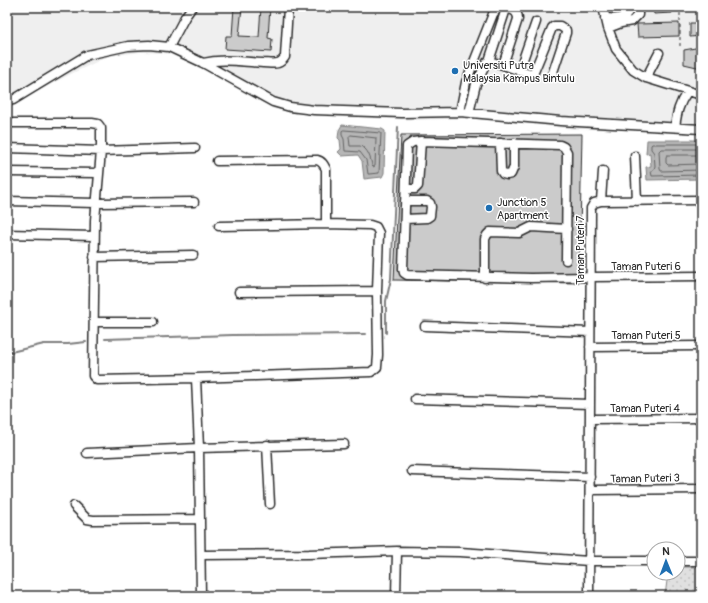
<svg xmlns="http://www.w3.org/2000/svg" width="708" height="603" viewBox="0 0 708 603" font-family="Pangolin,sans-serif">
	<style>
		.built { fill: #efefef }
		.grass { fill: url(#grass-dots); stroke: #868686 }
		.water { fill: #b6b6b6; stroke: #7e7e7e }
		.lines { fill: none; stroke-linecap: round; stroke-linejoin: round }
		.shore { stroke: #636363; stroke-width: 1 }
		.stream { stroke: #7e7e7e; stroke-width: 2 }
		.building { fill: #cbcbcb; stroke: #2b2b2b }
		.minor-casing { stroke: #2b2b2b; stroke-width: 11 }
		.path { stroke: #2b2b2b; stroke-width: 1; stroke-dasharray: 3 3; stroke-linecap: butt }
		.minor { stroke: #fff; stroke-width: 8 }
		.poi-dot { fill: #1f6fb2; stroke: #fff; stroke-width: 1.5 }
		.labels { text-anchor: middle; stroke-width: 3; stroke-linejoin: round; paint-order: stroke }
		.poi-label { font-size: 11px; fill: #2b2b2b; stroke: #fff; text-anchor: start }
		.street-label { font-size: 11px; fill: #2b2b2b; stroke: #fff }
	</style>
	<defs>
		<pattern id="grass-dots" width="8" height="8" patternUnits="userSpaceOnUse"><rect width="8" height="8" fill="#e0e0e0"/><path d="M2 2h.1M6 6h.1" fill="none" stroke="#c0c0c0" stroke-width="1.8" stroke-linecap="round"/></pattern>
	</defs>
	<rect width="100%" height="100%" fill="#fff"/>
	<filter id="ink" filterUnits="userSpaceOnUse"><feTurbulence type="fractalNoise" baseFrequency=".025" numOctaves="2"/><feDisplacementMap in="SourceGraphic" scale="8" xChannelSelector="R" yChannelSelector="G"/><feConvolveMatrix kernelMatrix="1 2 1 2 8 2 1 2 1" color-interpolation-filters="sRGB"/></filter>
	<g filter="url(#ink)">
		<path class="built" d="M7,7H701V131L572,129L480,118L418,120L316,116L274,109L241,91L205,68L174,54L142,52L109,56L71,74L22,99L7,100Z"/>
		<path class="grass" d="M678,567H701V596H665L668,573H678Z"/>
		<path class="water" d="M342,125L382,129L385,131L384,173L382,177L364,179L362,161L358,155L342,156L338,152L341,149L340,140L338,138L339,130Z
			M647,140H701V179L647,180L646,167L651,166L650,153L646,154Z"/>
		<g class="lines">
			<path class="shore" d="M344,130L381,133L379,173L369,174H368L366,160L360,152L345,151L344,139L342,135V131Z
				M351,135L376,138L375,166L373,167L372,166C371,159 368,148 360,146C357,146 353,146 350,146L349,137Z
				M701,144H652L651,145V149L654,153L655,166L654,169L651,171L652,176L701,175
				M701,149H661L659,151L660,169L661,171L701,170
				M701,155H667L666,157V163L668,165L701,164"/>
			<path class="stream" d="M386,333V301L391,279L398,127
				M105,339L233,335L366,334
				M7,353L44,344H68L86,342"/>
		</g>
		<path class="building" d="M234,7H242L239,36L259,37L261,7H270L268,38L272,39L271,52L225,49L226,36H232Z
			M653,7H677V9H672V13L654,14Z
			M679,23V36L638,37L637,24Z
			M690,23H701V36L690,37Z
			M701,47V68L684,64V50Z
			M582,134L579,283L394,280L401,135Z"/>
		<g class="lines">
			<defs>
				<path id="minor" d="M603,7L608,28L616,49L633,70L646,78L701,95
					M605,18C616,19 624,20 630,9L628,7
					M608,28L621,23L632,21L638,15V7
					M169,47L185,17L192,7
					M489,61L506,9
					M203,63C223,58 242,62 263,63C267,63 274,64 278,63C281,62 283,60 285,57L288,7
					M519,71L536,22
					M646,78L659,53
					M7,101L13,100L87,55L128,46L149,45L169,47L203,63L273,102L290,107L314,110L402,113L460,112L561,121L701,129
					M460,112L466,82L493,14L498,8C507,9 518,8 518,19L503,65
					M469,113L476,84L487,62L489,61L503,65L532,75L534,72L552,28L554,26H560L566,30V33L552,75
					M7,123H92L98,124L101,128V151L95,220L93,376L97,380L196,378L371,372L377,367L378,355L377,291L379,233L376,227L370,225L326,224L219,226
					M675,127C677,112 679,104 687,92
					M500,143L501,171L503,174L507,175L511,174L514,167V143
					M7,148L101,151L195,148
					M635,156L637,201
					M217,161L317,160C322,161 324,165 326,169V224
					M7,172L98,173
					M406,189H415L418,186L421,141
					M7,201L96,203L194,202
					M601,201L603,171
					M405,219L427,218L430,216L431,207L430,203L427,201H405
					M7,234L94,236
					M94,257L193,255
					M566,260L567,152L564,147L560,145L421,141L413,142L407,146L403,269L404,273L407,275L531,278L591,277L701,276
					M485,278V239L487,235L490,232L519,233L531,227L567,229
					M239,292L377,291
					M94,322H153
					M425,326L590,332
					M590,347L701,346
					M196,378L199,448L201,596
					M415,399L590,404
					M590,419L701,418
					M267,445L270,504
					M87,453L199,448L344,444
					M412,471L590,477
					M590,490L701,489
					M74,506L87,519L93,520L200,519
					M397,551L460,552L589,561H654
					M201,555L309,554L397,551L396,596
					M678,561H701
					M589,596L591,208L594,203L601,201L701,200"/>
			</defs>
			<use href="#minor" class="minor-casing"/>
			<path class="path" d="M680,7V46"/>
			<use href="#minor" class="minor"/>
		</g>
	</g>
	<g class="poi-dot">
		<circle cx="455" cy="71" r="4"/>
		<circle cx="489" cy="208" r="4"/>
	</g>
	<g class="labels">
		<g class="poi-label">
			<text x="463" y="69">Universiti Putra<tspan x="463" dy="13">Malaysia Kampus Bintulu</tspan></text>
			<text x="497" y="206">Junction 5<tspan x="497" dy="13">Apartment</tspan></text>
		</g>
		<g class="street-label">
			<text transform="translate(580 250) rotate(-90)" y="4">Taman Puteri 7</text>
			<text x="646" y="270">Taman Puteri 6</text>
			<text x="646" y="339">Taman Puteri 5</text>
			<text x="645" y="412">Taman Puteri 4</text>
			<text transform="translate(645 478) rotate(-1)" y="4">Taman Puteri 3</text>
		</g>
	</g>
	<rect width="708" height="603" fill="none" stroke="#fff" stroke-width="24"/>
	<rect x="12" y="12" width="684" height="579" fill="none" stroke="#2b2b2b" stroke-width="1.5" filter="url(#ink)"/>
	<g transform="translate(666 561) rotate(359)"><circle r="19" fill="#ffffff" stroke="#aaaaaa"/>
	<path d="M0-3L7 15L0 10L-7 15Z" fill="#1f6fb2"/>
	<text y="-6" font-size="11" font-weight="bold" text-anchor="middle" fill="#2b2b2b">N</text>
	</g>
</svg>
